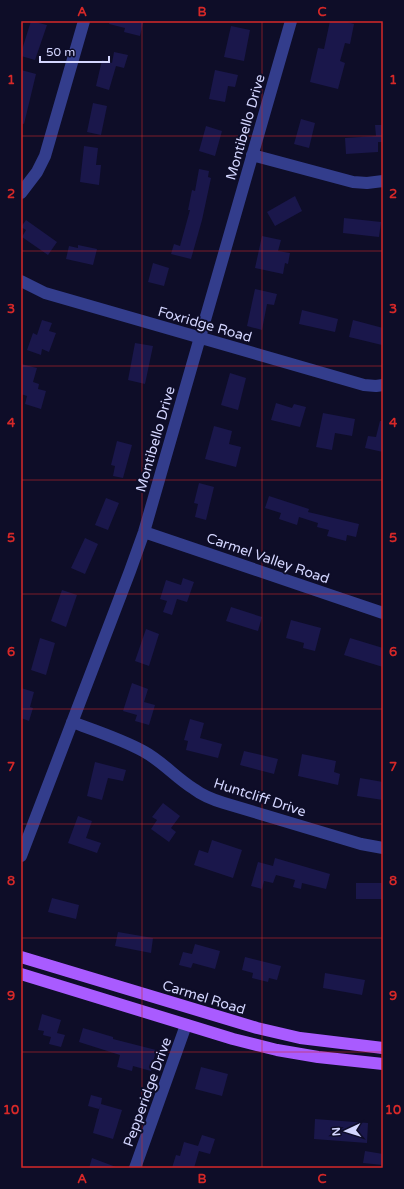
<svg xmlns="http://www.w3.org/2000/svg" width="404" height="1189" viewBox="0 0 404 1189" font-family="'Varela Round',sans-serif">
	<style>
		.building { fill: #1a174b }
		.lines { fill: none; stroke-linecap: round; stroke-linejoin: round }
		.minor { stroke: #333d8c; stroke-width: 12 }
		.major { stroke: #a95bff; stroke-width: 12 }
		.grid { fill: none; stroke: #d62828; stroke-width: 1; stroke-opacity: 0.55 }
		.labels { text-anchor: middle; stroke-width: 4; stroke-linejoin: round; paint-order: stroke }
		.street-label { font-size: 14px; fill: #d4d6ff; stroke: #0e0d28 }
		.neatline { fill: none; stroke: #d62828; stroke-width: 1.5 }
		.grid-label { font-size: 13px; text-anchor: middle; font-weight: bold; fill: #d62828 }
	</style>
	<rect width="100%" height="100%" fill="#0e0d28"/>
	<path class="building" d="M31,21L47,25L35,60L21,56V53Z
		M110,21H134L143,23L140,36L124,32L125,28L109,24Z
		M330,21H347V22L354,24L350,44L345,43L340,61L345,63L338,89L310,82L318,48L324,49Z
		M231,26L250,30L244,61L224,57Z
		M114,52L128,55L124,68L116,66L109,90L96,86L102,60L112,63Z
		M21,70L36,74L24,124L21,123Z
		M215,70L238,75L235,87L228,86L225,102L209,99Z
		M93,103L107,106L101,135L87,132Z
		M301,119L315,123L309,148L294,144Z
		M375,125H383V142H378V152L346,154L345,138L376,136Z
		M206,126L222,131L215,156L199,151Z
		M84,146L98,148L96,165H101L99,185L80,182Z
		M199,169L209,171L208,177L211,178L202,220L191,259L171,254L174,244L180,246L190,210H188L192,190L195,191Z
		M295,196L302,211L275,226L267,212Z
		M344,218L381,222L379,237L343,233Z
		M26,220L57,242L48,255L22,237L26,230L21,227Z
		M262,236L281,240L278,251L290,253L288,264L285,263L283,274L255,268Z
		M78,245L97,249L93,265L66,259L69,246L78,248Z
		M153,263L169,268L164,286L148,282Z
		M255,289L277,294L274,305L267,304L262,330L247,326Z
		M302,310L338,319L335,332L299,324Z
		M42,320L52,323L49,331L56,333L49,352L42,349L41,355L27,350L33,333L37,335Z
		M353,320L383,328V340L382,345L349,337Z
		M135,343L153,346L145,384L128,380Z
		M21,364L37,368L33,382L39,384L38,389L46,391L41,409L25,404L27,396L21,394Z
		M230,373L246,378L238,410L221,405Z
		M276,403L292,408L294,404L306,407L300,427L271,420Z
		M323,413L355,419L352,436L335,433L332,450L316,447Z
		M380,421H383V452L365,448L368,436L376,437Z
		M214,426L232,431L229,444L241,447L236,467L205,459Z
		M117,441L132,445L123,478L113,476L115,466L111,465Z
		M199,483L214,487L206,520L195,517L198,504L194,503Z
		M269,496L309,509L308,512L359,524L356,537L347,535L346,541L327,536L329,530L317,527L318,523L299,517L297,525L279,519L281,513L265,508Z
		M106,498L119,503L108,530L95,525Z
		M85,538L98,544L85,574L71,568Z
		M183,578L194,582L187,602L177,599L172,615L163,612L167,601L160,599L166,580L181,585Z
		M62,590L77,595L66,627L51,621Z
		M231,607L262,617L258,631L226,621Z
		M291,620L321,628L315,651L303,648L304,643L286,638Z
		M146,629L159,634L149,666L135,661Z
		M40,638L55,643L46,675L31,670Z
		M350,638L383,648V667L344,655Z
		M132,683L148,689L144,702L155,705L149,725L135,721L137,715L123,711Z
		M21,688L34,692L30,707L33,708L29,721L21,718Z
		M190,719L204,723L200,738L222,744L218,758L186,750L188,741L184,740Z
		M244,751L278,759L274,774L240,765Z
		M302,754L336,761L334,772L340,774L338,785L298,776Z
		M95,762L126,770L123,781L108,778L102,800L87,796Z
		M360,778L383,782V800L357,796Z
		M163,803L180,816L171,828L176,832L169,842L151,829L157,820L152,817Z
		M78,816L92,821L86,838L101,843L97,853L68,843Z
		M212,840L242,850L233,878L194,865L199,850L208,853Z
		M275,858L330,874L326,889L302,883L301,889L293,887L295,880L276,875L273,883L264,881L262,889L251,886L258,862L273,866Z
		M356,883H383V899H356Z
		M52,898L79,905L76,919L48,912Z
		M118,932L153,938L151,953L115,946Z
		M195,944L220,951L215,969L193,963L191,968L179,965L183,952L192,954Z
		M245,957L281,966L277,980L269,978L268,982L252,978L253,973L242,970Z
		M325,973L365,980L362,995L323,988Z
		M42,1014L61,1020L57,1033L65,1035L61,1047L49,1044L51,1037L43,1035L44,1031L38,1030Z
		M83,1028L113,1037V1039L156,1050L151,1071L133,1066L132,1071L117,1067L120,1055L79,1042Z
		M201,1067L228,1074L222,1096L195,1089Z
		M91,1095L102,1098L101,1104L122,1110L113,1139L93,1133L100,1106L99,1109L88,1106Z
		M315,1119L368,1123L367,1143L314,1139Z
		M202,1135L215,1139L210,1154L199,1151L194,1168H172L176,1155L180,1156L184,1142L198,1146Z
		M365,1151L383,1154V1165L363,1163Z
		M92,1158L116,1167V1168H89Z"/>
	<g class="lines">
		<path class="minor" d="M252,155L353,182L367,183L383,181
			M21,193L37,172L45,156L84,21
			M21,281L45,293L364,385L376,386L383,385
			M144,532L383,613
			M72,722C96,731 121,739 143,751C162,761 176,778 194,789C203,796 214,800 224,803L361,844L383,848
			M21,856L130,571L144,532L291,21
			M135,1168L186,1025"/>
		<path class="major" d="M21,957L257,1028L300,1038L383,1048
			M21,974L233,1039L277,1050L318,1057L383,1064"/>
	</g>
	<path class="grid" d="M142,21V1168M262,21V1168M21,136H383M21,251H383M21,366H383M21,480H383M21,594H383M21,709H383M21,824H383M21,938H383M21,1052H383"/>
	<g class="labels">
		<g class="street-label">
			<text transform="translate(245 127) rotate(-74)" y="5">Montibello Drive</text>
			<text transform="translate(205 324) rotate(16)" y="5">Foxridge Road</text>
			<text transform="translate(155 439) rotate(-74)" y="5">Montibello Drive</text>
			<text transform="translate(268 558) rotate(19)" y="5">Carmel Valley Road</text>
			<text transform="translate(260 797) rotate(18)" y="5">Huntcliff Drive</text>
			<text transform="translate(204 997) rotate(17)" y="5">Carmel Road</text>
			<text transform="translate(147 1092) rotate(-70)" y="5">Pepperidge Drive</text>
		</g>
	</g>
	<rect width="404" height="1189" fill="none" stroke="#0e0d28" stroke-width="44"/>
	<g transform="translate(346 1131) rotate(266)" stroke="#0e0d28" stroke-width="3" paint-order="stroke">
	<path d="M0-3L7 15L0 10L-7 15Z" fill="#d4d6ff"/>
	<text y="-6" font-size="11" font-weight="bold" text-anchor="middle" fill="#d4d6ff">N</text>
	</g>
	<path d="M40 56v6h69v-6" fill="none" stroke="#d4d6ff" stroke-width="2"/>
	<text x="46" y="56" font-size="12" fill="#d4d6ff" stroke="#0e0d28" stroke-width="3" paint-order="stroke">50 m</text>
	<rect x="22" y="22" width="360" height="1145" class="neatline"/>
	<g class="grid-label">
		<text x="82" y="16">A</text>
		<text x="202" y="16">B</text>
		<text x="322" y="16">C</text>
		<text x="11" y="84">1</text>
		<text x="393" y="84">1</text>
		<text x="11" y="198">2</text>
		<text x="393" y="198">2</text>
		<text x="11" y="313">3</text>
		<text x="393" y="313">3</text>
		<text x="11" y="427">4</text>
		<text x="393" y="427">4</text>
		<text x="11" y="542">5</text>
		<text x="393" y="542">5</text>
		<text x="11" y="656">6</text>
		<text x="393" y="656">6</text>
		<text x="11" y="771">7</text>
		<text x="393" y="771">7</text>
		<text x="11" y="885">8</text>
		<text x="393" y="885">8</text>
		<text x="11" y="1000">9</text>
		<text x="393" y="1000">9</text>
		<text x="11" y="1114">10</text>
		<text x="393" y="1114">10</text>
		<text x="82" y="1183">A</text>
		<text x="202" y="1183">B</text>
		<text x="322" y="1183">C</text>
	</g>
</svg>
